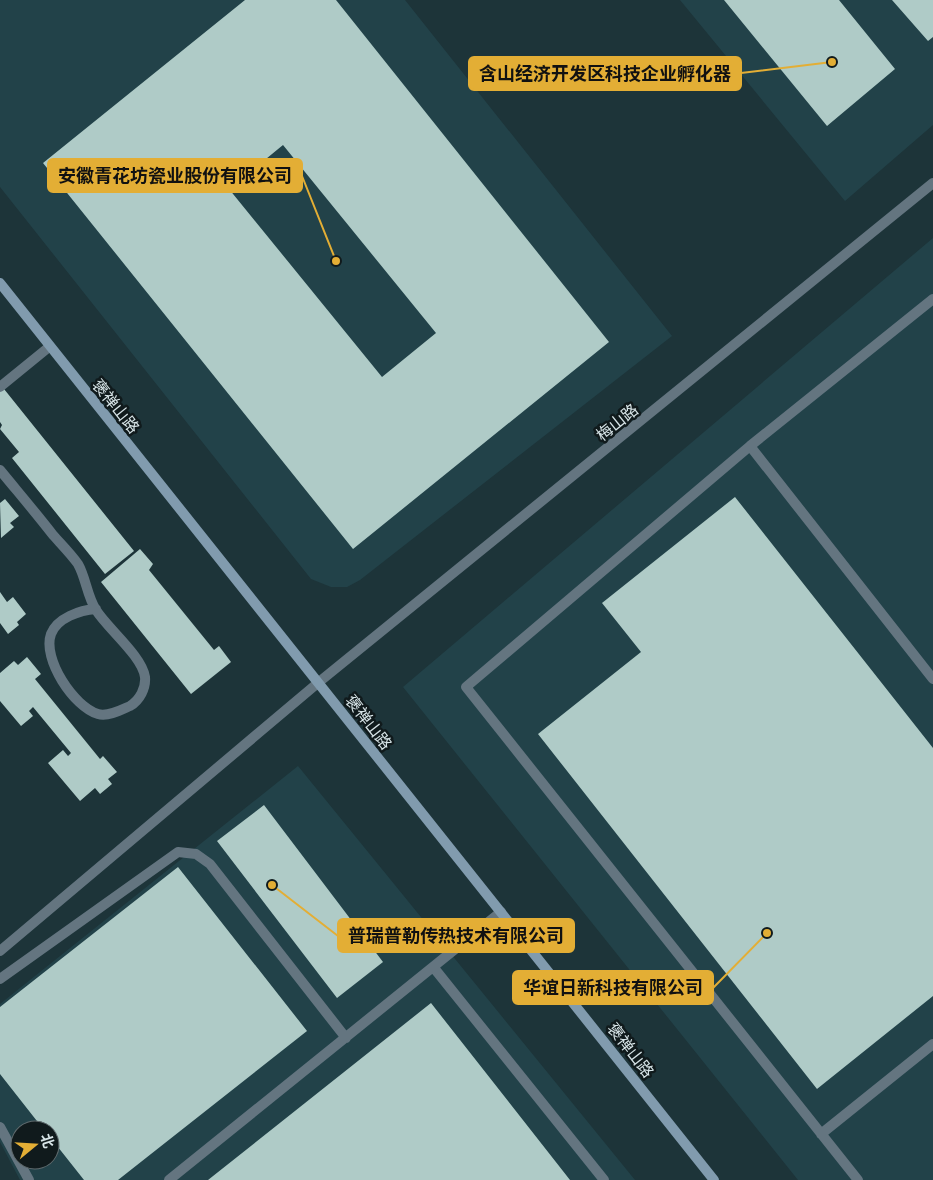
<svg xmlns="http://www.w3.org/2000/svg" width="933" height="1180" viewBox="0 0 933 1180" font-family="'Work Sans','Noto Sans SC',sans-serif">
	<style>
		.built { fill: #224249; fill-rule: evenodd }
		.building { fill: #afcbc7; fill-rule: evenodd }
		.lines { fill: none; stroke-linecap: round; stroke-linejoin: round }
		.minor { stroke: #647580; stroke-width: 10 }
		.tertiary { stroke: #647580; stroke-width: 10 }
		.secondary { stroke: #819bae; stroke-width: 10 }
		.labels { text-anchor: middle; stroke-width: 5; stroke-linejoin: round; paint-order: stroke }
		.street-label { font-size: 16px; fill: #d8e5e8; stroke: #101a1c }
		.leader { fill: none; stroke: #e3ae35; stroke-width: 2 }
		.callout-dot { fill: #e3ae35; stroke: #101a1c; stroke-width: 2 }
		.callout { fill: #e3ae35; stroke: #e3ae35; stroke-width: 2 }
		.callout-label { font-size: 18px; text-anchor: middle; font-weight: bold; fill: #111 }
	</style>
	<rect width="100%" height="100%" fill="#1d3439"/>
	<path class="built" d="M0,0H405L672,336L360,580L347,587H331L311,579L0,187Z
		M680,0H933V125L845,201Z
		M933,238V1180H798L403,687Z
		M298,766L635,1180H20L0,1142V1004ZM20,1130H50V1160H20Z"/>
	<path class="building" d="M245,0H336L609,342L353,549L43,163ZM283,145L436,333L382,377L229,189Z
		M724,0H839L895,69L827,126Z
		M892,0H933V37L928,41Z
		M0,384L134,551L105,574L12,458L19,452L0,429L2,425L0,422Z
		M735,497L933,748V996L817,1089L538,734L641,652L602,603Z
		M5,499L19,516L10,523L14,527L1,538L0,503Z
		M140,549L153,564L149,570L214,650L219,646L231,662L191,694L101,582Z
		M0,592L7,602L13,597L26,614L17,622L19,625L8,634L0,623Z
		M27,657L41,674L35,679L100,759L103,756L117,772L108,779L112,784L100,794L95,788L80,801L48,763L63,750L68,756L71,753L33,707L29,711L33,716L21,726L0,701V673L14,661L18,665Z
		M264,805L383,962L337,998L217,841Z
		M178,867L307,1031L118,1180H84L50,1137V1130H44L0,1074V1007Z
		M431,1003L570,1180H208Z"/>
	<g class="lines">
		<path class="minor" d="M0,387L49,347
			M750,446L933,299
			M0,470C18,492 36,513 53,535C61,544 71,554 78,564C86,578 87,596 96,610C108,629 142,656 145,677C146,688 140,700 130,706C121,710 108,717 98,714C74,707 42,659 51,634C57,618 80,610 96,609
			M434,968L604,1180
			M0,979L178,852L196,854L210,864L346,1038
			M0,1127L29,1180
			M821,1134L933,1044
			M169,1180L501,912
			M858,1180L466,687L750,446L933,679"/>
		<path class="tertiary" d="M0,951L319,682L933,183"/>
		<path class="secondary" d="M0,283L714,1180"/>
	</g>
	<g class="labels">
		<g class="street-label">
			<text transform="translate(116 406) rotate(51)" y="6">褒禅山路</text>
			<text transform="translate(617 422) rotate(-39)" y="6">梅山路</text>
			<text transform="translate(369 722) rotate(52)" y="6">褒禅山路</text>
			<text transform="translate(631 1050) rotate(52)" y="6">褒禅山路</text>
		</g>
	</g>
	<path class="leader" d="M832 62L741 73M336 261L302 176M272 885L338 936M767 933L713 988"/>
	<g class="callout-dot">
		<circle cx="832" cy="62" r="5"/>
		<circle cx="336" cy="261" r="5"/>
		<circle cx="272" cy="885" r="5"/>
		<circle cx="767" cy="933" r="5"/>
	</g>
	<g class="callout">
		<rect x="469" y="57" width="272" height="33" rx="5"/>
		<rect x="48" y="159" width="254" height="33" rx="5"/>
		<rect x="338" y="919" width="236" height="33" rx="5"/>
		<rect x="513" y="971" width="200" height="33" rx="5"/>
	</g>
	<g class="callout-label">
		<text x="605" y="80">含山经济开发区科技企业孵化器</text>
		<text x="175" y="182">安徽青花坊瓷业股份有限公司</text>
		<text x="456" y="942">普瑞普勒传热技术有限公司</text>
		<text x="613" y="994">华谊日新科技有限公司</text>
	</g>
	<g transform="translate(35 1145) rotate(72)"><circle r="24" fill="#101a1c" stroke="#606b6e"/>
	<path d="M0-4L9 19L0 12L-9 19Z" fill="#e3ae35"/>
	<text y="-8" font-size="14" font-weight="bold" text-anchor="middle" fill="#d8e5e8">北</text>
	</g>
</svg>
